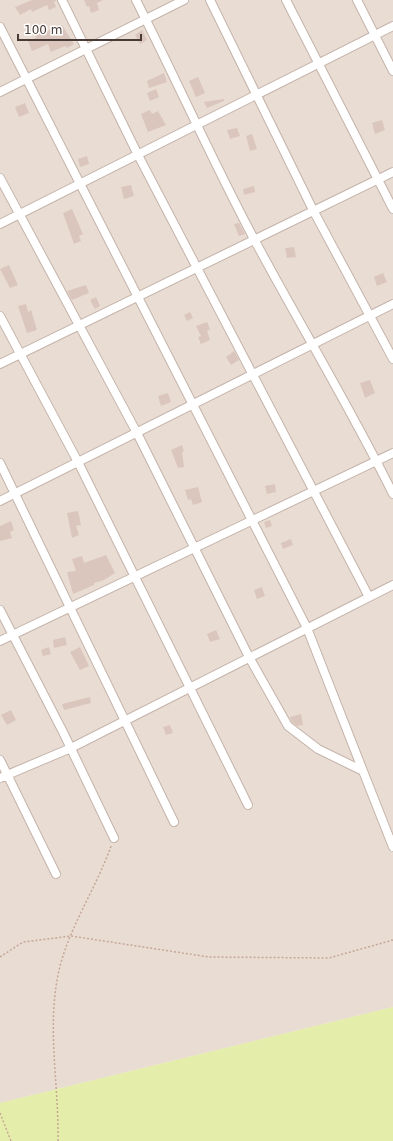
<svg xmlns="http://www.w3.org/2000/svg" width="393" height="1141" viewBox="0 0 393 1141" font-family="'DejaVu Sans',sans-serif">
	<style>
		.residential { fill: #e9dcd3 }
		.green { fill: #e4eeaa }
		.building { fill: #dbc6bd }
		.lines { fill: none; stroke-linecap: round; stroke-linejoin: round }
		.minor-casing { stroke: #c4b3aa; stroke-width: 10 }
		.path { stroke: #c5a797; stroke-width: 1.5; stroke-dasharray: 2 2; stroke-linecap: butt }
		.minor { stroke: #fff; stroke-width: 8 }
	</style>
	<rect width="100%" height="100%" fill="#f5ece6"/>
	<path class="residential" d="M0,0H393V1007L0,1103Z"/>
	<path class="green" d="M393,1007V1141H0V1103Z"/>
	<path class="building" d="M32,0H57L54,2L56,7L49,10L47,5L32,12L31,9L20,15L15,7Z
		M84,0H103L97,3L99,10L91,13L89,6L87,7Z
		M62,25L74,44L67,48L65,46L51,52L48,44L32,51L28,41L36,38L35,36Z
		M142,30L147,40L140,44L135,35Z
		M164,73L167,82L149,88L147,81Z
		M198,77L205,93L196,97L189,81Z
		M156,89L159,97L150,101L147,93Z
		M224,99V101L207,108L204,102Z
		M25,103L29,113L19,117L15,107Z
		M150,110L152,114L158,111L166,125L148,132L141,114Z
		M382,120L385,130L375,134L372,123Z
		M237,128L240,136L230,139L227,130Z
		M252,134L257,149L250,151L246,136Z
		M87,156L89,164L80,167L78,159Z
		M131,185L134,196L124,199L121,187Z
		M254,186L255,192L244,195L243,189Z
		M72,209L83,234L79,236L81,241L74,244L63,213Z
		M239,223L245,234L239,236L234,224Z
		M294,247L296,257L287,258L285,248Z
		M9,265L18,285L10,288L0,269Z
		M383,273L387,282L377,286L374,277Z
		M86,285L89,293L72,300L67,291Z
		M96,297L100,306L95,309L90,300Z
		M26,304L28,312L31,310L37,330L27,333L18,306Z
		M190,312L193,318L187,321L184,315Z
		M207,322L210,329L207,331L210,340L201,344L198,337L201,336L196,326Z
		M234,351L239,360L231,365L226,357Z
		M370,380L375,393L365,398L360,383Z
		M168,393L171,402L161,406L158,396Z
		M182,445L184,451L182,452L184,467L178,468L171,450Z
		M275,484L276,492L267,494L265,486Z
		M198,487L202,502L193,505L191,499L188,500L185,490Z
		M78,511L81,525L76,526L79,535L72,538L67,513Z
		M270,520L272,526L266,528L264,522Z
		M11,521L14,530L10,532L12,538L0,541V526Z
		M291,539L293,545L283,549L281,543Z
		M106,555L115,573L104,580L94,583V585L73,594L67,572L76,571L72,559L82,556L84,563Z
		M262,587L265,596L257,599L254,590Z
		M216,630L220,639L210,642L207,634Z
		M65,637L67,645L54,648L53,640Z
		M49,647L51,654L43,656L41,650Z
		M80,647L89,666L80,670L70,652Z
		M90,697L91,703L64,710L62,704Z
		M11,710L16,720L7,725L1,715Z
		M301,714L303,725L297,726L292,722L290,717Z
		M170,725L173,733L166,735L163,727Z"/>
	<g class="lines">
		<defs>
			<path id="minor" d="M62,0L138,155L369,597
				M136,0C176,79 212,160 254,239C300,325 350,407 393,494
				M210,0L313,210L393,359
				M286,0L393,209
				M357,0L393,71
				M0,27L307,628L363,771
				M0,92L184,0
				M0,178L137,433L249,657L288,726L318,749L363,771L393,847
				M0,224L393,26
				M0,316L78,462L248,805
				M0,364L393,172
				M0,463L174,822
				M0,501L393,304
				M0,610L63,732L114,838
				M0,641L393,453
				M0,760L56,874
				M0,778L71,748L393,585"/>
		</defs>
		<use href="#minor" class="minor-casing"/>
		<path class="path" d="M0,957L23,942L71,936L209,957L329,958L393,940
			M0,1113L11,1141
			M58,1141C59,1086 47,1030 58,975C67,930 96,889 111,846"/>
		<use href="#minor" class="minor"/>
	</g>
	<path d="M18 34v6h123v-6" fill="none" stroke="#483a34" stroke-width="2"/>
	<text x="24" y="34" font-size="12" fill="#483a34" stroke="#ffffff" stroke-width="3" paint-order="stroke">100 m</text>
</svg>
